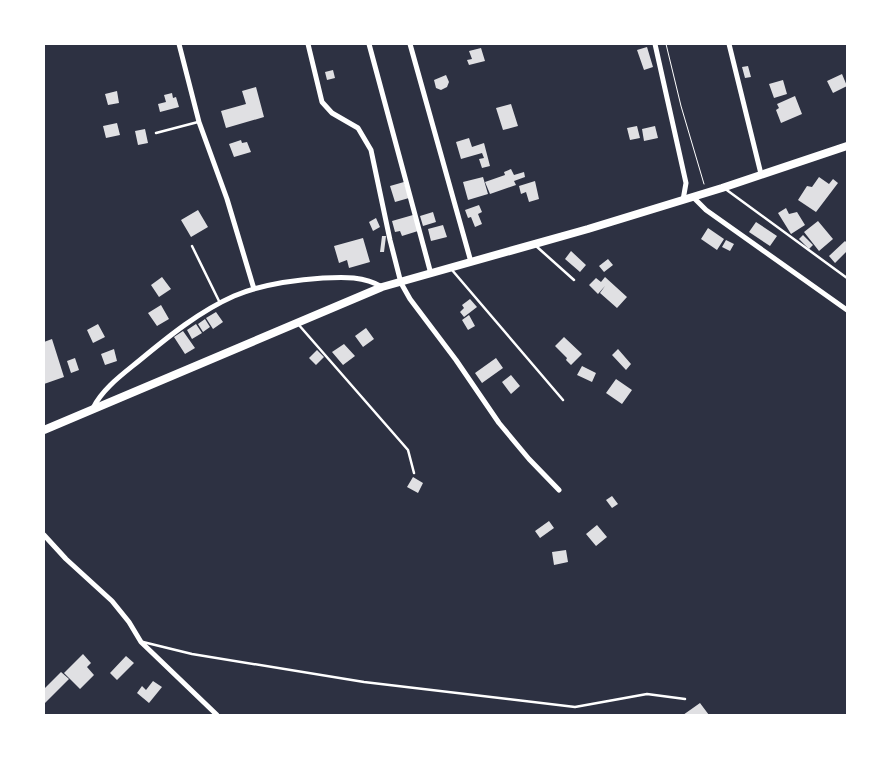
<svg xmlns="http://www.w3.org/2000/svg" width="891" height="759" viewBox="0 0 891 759" font-family="Figtree,sans-serif">
	<style>
		.building { fill: #e0e0e3 }
		.lines { fill: none; stroke-linecap: round; stroke-linejoin: round }
		.path { stroke: #fff; stroke-width: 1 }
		.service { stroke: #fff; stroke-width: 2.5 }
		.minor { stroke: #fff; stroke-width: 5 }
		.secondary { stroke: #fff; stroke-width: 8 }
	</style>
	<rect width="100%" height="100%" fill="#2d3142"/>
	<path class="building" d="M647,47L653,67L644,70L637,50Z
		M481,48L485,61L469,65L467,60L472,59L469,51Z
		M748,66L751,77L745,78L742,67Z
		M333,70L335,78L327,80L325,72Z
		M842,74L847,86L833,93L827,81Z
		M446,75L449,82L447,87L441,90L436,88L434,80Z
		M783,80L787,94L774,98L769,84Z
		M256,87L264,117L226,128L221,111L246,104L242,91Z
		M117,91L119,103L108,105L105,94Z
		M172,93L173,98L176,97L179,107L160,112L158,104L166,102L164,95Z
		M795,96L802,114L781,123L776,110L779,108L777,104Z
		M511,104L518,126L503,130L496,108Z
		M117,123L120,135L106,138L103,126Z
		M637,126L640,138L630,140L627,128Z
		M655,126L658,138L644,141L642,129Z
		M145,129L148,143L138,145L135,131Z
		M469,138L472,147L484,143L490,166L482,168L479,159L484,158L482,153L461,159L456,142Z
		M241,140L242,143L247,142L251,152L234,157L229,144Z
		M511,169L514,175L524,172L525,177L514,181L516,185L490,194L485,182L505,175L504,172Z
		M483,177L488,194L468,200L463,182Z
		M819,177L829,184L833,179L838,183L816,212L798,200L807,186L812,187Z
		M535,181L539,199L529,202L526,192L521,194L519,186Z
		M404,182L409,198L395,202L390,186Z
		M479,205L482,212L478,214L482,224L475,227L471,217L468,218L465,210Z
		M786,208L789,214L797,212L805,225L791,234L778,213Z
		M198,210L208,227L191,237L181,220Z
		M433,212L436,222L423,226L420,216Z
		M413,215L418,231L402,236L400,231L395,232L392,221Z
		M376,218L380,227L373,231L369,222Z
		M818,221L833,239L819,251L804,232Z
		M756,222L777,236L770,246L749,232Z
		M443,225L447,237L431,241L428,229Z
		M708,228L724,239L717,250L701,239Z
		M803,235L813,245L809,249L799,239Z
		M382,236H386L384,252H380Z
		M363,238L370,262L349,268L347,260L339,263L334,246Z
		M726,240L734,244L730,251L722,247Z
		M845,241L847,243V251L835,263L829,256Z
		M571,251L586,265L580,272L565,259Z
		M608,259L613,265L604,272L599,266Z
		M162,277L171,289L159,297L151,285Z
		M605,277L627,297L617,308L600,293L605,286L598,294L589,285L596,278L601,282Z
		M470,299L477,307L464,317L460,312L464,308L462,305Z
		M161,305L169,319L157,326L148,313Z
		M216,312L223,322L213,329L206,318Z
		M469,315L475,326L468,330L462,320Z
		M205,319L210,327L203,332L198,324Z
		M98,324L105,337L93,343L87,330Z
		M196,324L202,333L192,339L187,330Z
		M366,328L374,339L363,347L355,336Z
		M183,331L195,348L185,354L174,337Z
		M564,337L582,354L571,365L566,360L567,358L555,346Z
		M52,339L64,377L44,384V342Z
		M344,344L355,356L343,365L332,352Z
		M114,349L117,361L105,365L101,354Z
		M618,349L631,364L626,370L612,355Z
		M317,350L324,357L316,365L309,358Z
		M75,358L79,370L71,373L67,361Z
		M496,358L503,368L482,383L475,373Z
		M582,366L596,373L592,382L577,375Z
		M511,375L520,386L511,394L502,382Z
		M616,379L632,390L622,404L606,393Z
		M413,477L423,483L418,493L407,487Z
		M612,496L618,504L612,508L606,500Z
		M549,521L554,528L540,538L535,531Z
		M597,525L607,537L596,546L586,534Z
		M566,550L568,562L554,565L552,552Z
		M83,654L91,663L87,667L94,675L80,689L64,673Z
		M126,656L134,663L117,680L110,673Z
		M61,672L69,679L44,704V689Z
		M153,681L162,687L149,703L137,693L142,686L146,690Z
		M700,703L709,715H683Z"/>
	<g class="lines">
		<path class="path" d="M666,44L681,106L704,184"/>
		<path class="service" d="M156,133L198,122
			M724,188L847,278
			M192,246L220,303
			M536,246L574,280
			M452,270L563,400
			M298,324L408,450L414,473
			M143,642L192,654L364,682L575,707L647,694L685,699"/>
		<path class="minor" d="M179,44L199,122L227,199L254,289
			M308,44L322,102L332,113L358,128L371,150L390,240L401,283L410,299L456,360L499,423L529,459L559,490
			M369,44L431,274
			M410,44L471,262
			M655,44L686,183L683,200
			M729,44L761,174
			M693,197L706,210L847,310
			M93,408C103,388 123,374 140,360C169,336 200,311 234,296C262,284 294,280 323,278C344,277 364,276 382,287
			M44,535L66,559L112,601L129,622L141,642L217,715"/>
		<path class="secondary" d="M44,430L382,287L588,229L722,188L847,146"/>
	</g>
	<rect width="891" height="759" fill="none" stroke="#ffffff" stroke-width="90"/>
</svg>
